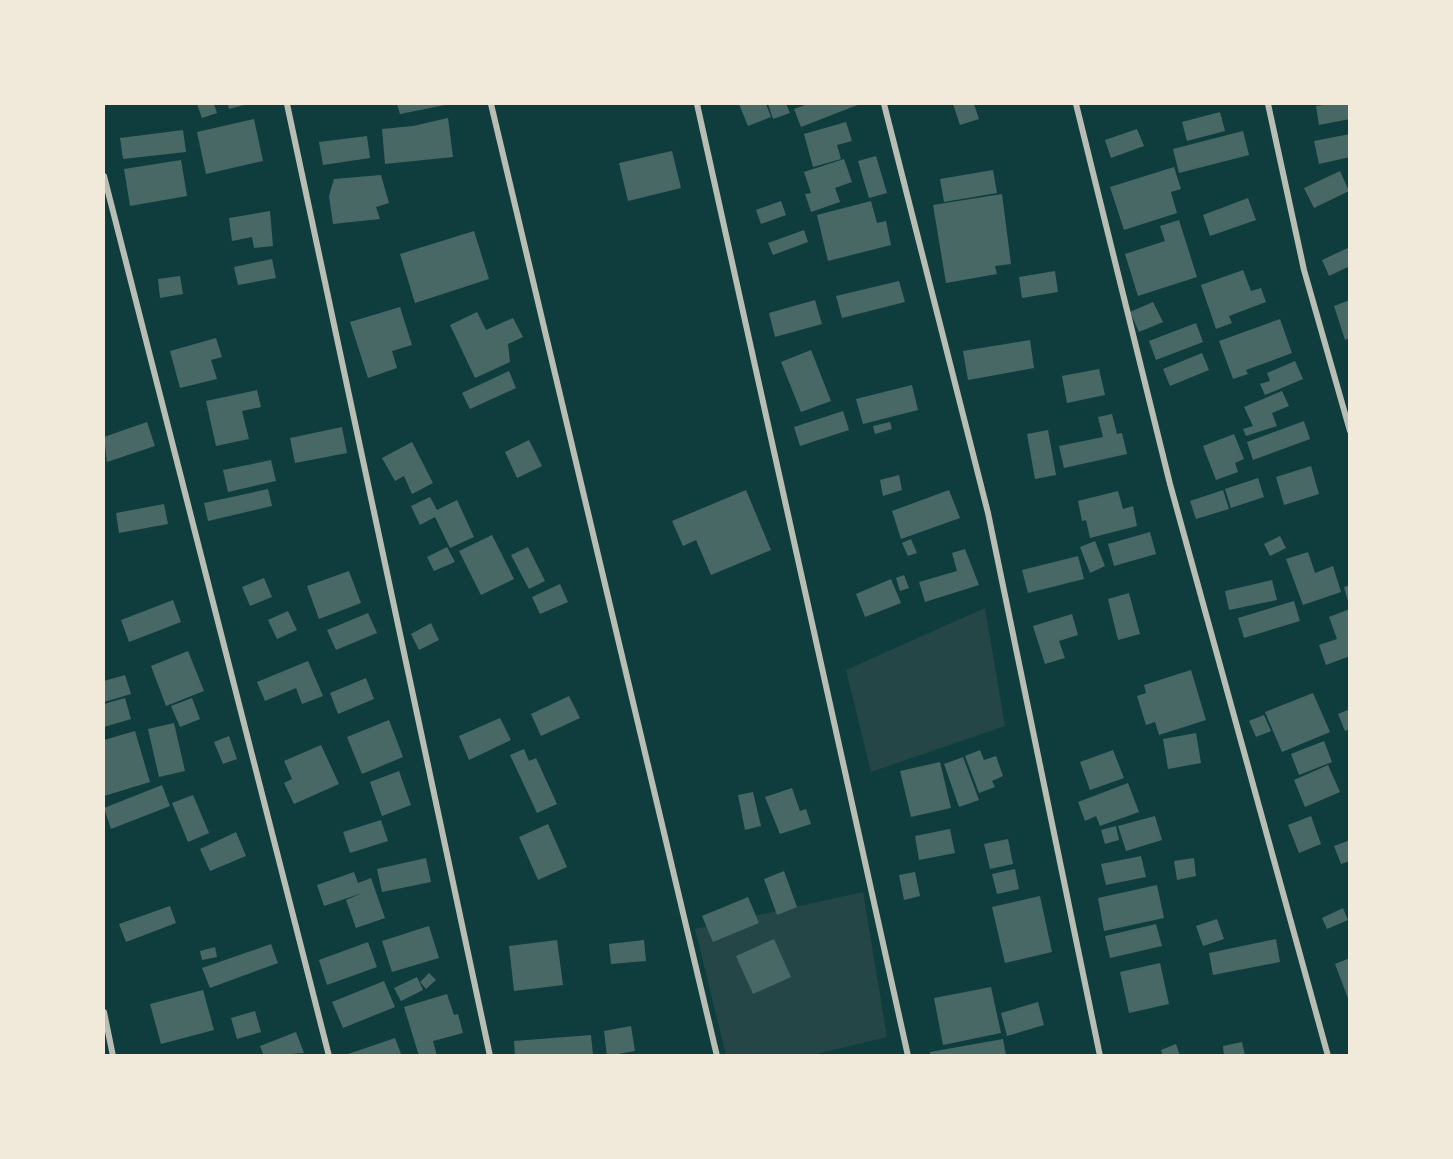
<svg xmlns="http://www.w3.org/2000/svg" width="1453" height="1159" viewBox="0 0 1453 1159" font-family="'PT Sans',sans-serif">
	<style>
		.green { fill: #244646 }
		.building { fill: #486865 }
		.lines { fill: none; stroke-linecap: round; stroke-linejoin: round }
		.minor { stroke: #b8beb3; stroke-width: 6 }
	</style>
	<rect width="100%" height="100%" fill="#0f3d3e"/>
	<path class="green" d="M985,608L1005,726L871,772L846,670Z
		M863,892L887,1037L812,1055H726L695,929Z"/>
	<path class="building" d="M197,104H214L217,113L202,118Z
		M228,104H248L229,109Z
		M397,104H444L445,105L400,114Z
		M739,104H766L771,117L748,126Z
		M768,104H786L790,113L773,119Z
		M808,104H860L801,127L794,109Z
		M953,104H974L979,119L960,125Z
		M1332,104H1350V119L1319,125L1316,106Z
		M1220,112L1225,131L1187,141L1182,122Z
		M448,118L453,157L385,164L382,129L413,126Z
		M254,119L263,161L206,174L197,132Z
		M846,122L852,141L837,145L841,159L813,167L804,134Z
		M1137,129L1144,146L1111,158L1105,140Z
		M183,130L186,152L123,159L120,138Z
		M1243,131L1249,155L1179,173L1173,149Z
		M1350,134V157L1319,164L1314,141Z
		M367,136L370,158L323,165L319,142Z
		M672,151L681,188L628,201L619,163Z
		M876,156L887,193L869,198L858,161Z
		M844,159L852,182L835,188L840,202L811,212L805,194L811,193L804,172Z
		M181,160L187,196L130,206L124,169Z
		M1174,167L1181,189L1171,192L1177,213L1124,230L1110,187Z
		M993,170L997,193L944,202L940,179Z
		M1340,171L1349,191L1314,208L1304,188Z
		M381,175L389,203L376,207L380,219L333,224L329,196L334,179Z
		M1002,194L1011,264L995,266L997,274L946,283L933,205Z
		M1248,198L1256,220L1210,236L1203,215Z
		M781,201L786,215L761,224L756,210Z
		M871,201L877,223L886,221L891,245L828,261L817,215Z
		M270,211L273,246L254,248L252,237L232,241L229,218Z
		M1179,220L1197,277L1138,296L1125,254L1165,241L1160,226Z
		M804,230L808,242L773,255L768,243Z
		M474,231L489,279L415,303L400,254Z
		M1350,247V266L1329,276L1322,260Z
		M272,259L276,278L238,285L234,267Z
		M1243,270L1251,291L1261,288L1266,302L1229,316L1232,323L1216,329L1201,285Z
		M1055,271L1058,292L1022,298L1019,277Z
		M180,276L183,294L160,298L158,279Z
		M899,281L905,302L842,318L836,296Z
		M815,300L822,324L775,337L769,313Z
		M1350,300V338L1345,340L1334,306Z
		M1153,302L1163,322L1139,332L1130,312Z
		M400,307L412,345L392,351L397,368L368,378L350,322Z
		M477,312L486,330L513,318L523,337L508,344L510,362L475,378L450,325Z
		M1280,319L1292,353L1246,370L1248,374L1233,379L1219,341Z
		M1196,323L1203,342L1156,360L1149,341Z
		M216,338L222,357L211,360L217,379L180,388L170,351Z
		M1030,340L1034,368L968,380L963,351Z
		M811,350L831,401L801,412L781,362Z
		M1202,353L1209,370L1170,386L1163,369Z
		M1295,361L1303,379L1265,395L1260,384L1270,381L1267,373Z
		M1099,369L1105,395L1067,403L1062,376Z
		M509,371L516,388L470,409L462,393Z
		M912,385L918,410L863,424L856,399Z
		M257,390L261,407L242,411L249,439L216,446L206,401Z
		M1282,391L1289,406L1272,413L1277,426L1246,436L1243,429L1253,426L1244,407Z
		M843,411L849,430L800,446L794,427Z
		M1112,414L1117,434L1122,433L1127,454L1064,468L1059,446L1103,437L1098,417Z
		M1304,421L1310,439L1253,460L1247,442Z
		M147,422L155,446L107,462L104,437Z
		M890,422L892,429L875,434L873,426Z
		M342,427L347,453L295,463L290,438Z
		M1048,430L1056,475L1035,479L1027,434Z
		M1234,434L1244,459L1235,463L1238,472L1216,480L1203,446Z
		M529,440L542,466L517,478L505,452Z
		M412,442L433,483L412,494L404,476L395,481L382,458Z
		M271,460L276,481L228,492L223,470Z
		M1311,466L1319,494L1284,505L1276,477Z
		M899,475L902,490L883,496L880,480Z
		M1258,478L1264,497L1231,508L1225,489Z
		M268,489L272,506L208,521L204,503Z
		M746,490L771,550L711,575L696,540L683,546L672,521Z
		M949,490L960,518L901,539L892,511Z
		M1223,490L1229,509L1196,519L1190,501Z
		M1118,491L1123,509L1133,506L1137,526L1090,538L1086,520L1082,521L1078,501Z
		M430,497L437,510L457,500L474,537L450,548L435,517L420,525L411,506Z
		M164,504L168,524L119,533L116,513Z
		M1150,532L1156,554L1114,566L1108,544Z
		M492,535L514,579L481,595L459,551Z
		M1280,536L1286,548L1270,556L1264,544Z
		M911,539L917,553L908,556L902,543Z
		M1095,541L1105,566L1090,573L1080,547Z
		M447,547L455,562L434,571L427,557Z
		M528,547L545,581L529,589L511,555Z
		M965,549L979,585L925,602L919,582L957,571L952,553Z
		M1308,552L1315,573L1333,566L1341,592L1303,605L1286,559Z
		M1078,556L1084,579L1028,593L1022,570Z
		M349,571L361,603L319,619L307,586Z
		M904,575L909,588L900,591L896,578Z
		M264,578L272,597L250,606L242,587Z
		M891,579L901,603L865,617L856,594Z
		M1272,580L1277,600L1229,610L1225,591Z
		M560,584L568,602L540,614L532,597Z
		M1350,585V605H1349L1344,587Z
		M1129,593L1140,634L1118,640L1108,599Z
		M173,600L181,622L129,642L121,620Z
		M1294,601L1300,621L1244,638L1238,618Z
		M1350,609V656L1326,665L1319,645L1337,639L1329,617Z
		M288,611L297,630L277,639L268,620Z
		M368,613L377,633L336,650L327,630Z
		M1072,614L1078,635L1059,641L1065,658L1045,664L1033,626Z
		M431,623L439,640L419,650L411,634Z
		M188,651L204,691L166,706L151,666Z
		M308,661L323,696L302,704L296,688L265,701L257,682Z
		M1191,670L1206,720L1159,735L1155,722L1146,725L1137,696L1146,693L1144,685Z
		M125,675L131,694L104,702V681Z
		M366,678L374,699L338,714L330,693Z
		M1313,693L1330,732L1282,752L1265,712Z
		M569,696L580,718L541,736L531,714Z
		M125,698L131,719L104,727V704Z
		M192,698L200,719L180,727L171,706Z
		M1350,709V729L1345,731L1338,714Z
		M1264,715L1271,731L1256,737L1249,721Z
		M500,718L511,740L469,760L459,736Z
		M389,720L403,757L362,774L347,737Z
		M174,723L185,771L159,777L148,729Z
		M135,731L150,782L104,796V740Z
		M1196,733L1201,763L1168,769L1163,739Z
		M229,736L237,759L223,764L214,742Z
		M1324,741L1332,762L1299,775L1291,754Z
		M321,745L339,784L294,804L284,783L292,779L284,761Z
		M524,749L529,761L536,758L557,804L537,813L510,755Z
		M980,750L984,760L996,756L1003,776L992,781L995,787L979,793L965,756Z
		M1113,750L1124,778L1090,790L1080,762Z
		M963,757L979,800L959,807L944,764Z
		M940,762L951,808L911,817L900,771Z
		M1328,765L1340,792L1305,807L1294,780Z
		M399,771L411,805L382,816L370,782Z
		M1128,783L1139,812L1100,826L1096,816L1085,821L1078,802Z
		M162,785L170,806L111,829L104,808Z
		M792,788L800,811L806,809L811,824L780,834L765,797Z
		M753,792L761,826L745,830L738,795Z
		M193,795L209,833L188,842L172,803Z
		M1155,816L1162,840L1126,851L1118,826Z
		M1311,816L1321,844L1299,853L1288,825Z
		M381,820L388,841L350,853L343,832Z
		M548,824L567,867L538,880L519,837Z
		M1116,826L1119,840L1105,844L1101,830Z
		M950,829L955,853L919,860L915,836Z
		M236,832L246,856L210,871L200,849Z
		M1008,839L1013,864L990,869L984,844Z
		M1350,840V861L1341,864L1334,846Z
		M1141,856L1146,877L1106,885L1101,864Z
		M426,858L431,882L382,892L377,869Z
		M1194,858L1196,876L1177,880L1174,861Z
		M1015,869L1019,889L997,894L992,874Z
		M784,871L797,907L777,915L764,879Z
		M354,872L358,883L371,878L385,918L356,928L346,900L362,893L324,906L317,885Z
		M915,872L920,896L904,900L899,875Z
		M1157,885L1164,918L1104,931L1098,898Z
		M1040,896L1052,952L1005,963L992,907Z
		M748,897L759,923L713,942L702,916Z
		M170,906L176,923L126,942L119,924Z
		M1343,908L1348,920L1327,929L1322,918Z
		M1217,919L1224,939L1203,946L1196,926Z
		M1156,924L1162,946L1110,958L1105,936Z
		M429,926L439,958L392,972L382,941Z
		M774,939L791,977L753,994L736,956Z
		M1276,939L1280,962L1213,975L1209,953Z
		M557,940L563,985L514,991L509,946Z
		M644,940L646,961L611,964L609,944Z
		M368,942L377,967L327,985L319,960Z
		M271,944L278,963L210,988L202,968Z
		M215,947L217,957L202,960L200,951Z
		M1350,958V1001H1349L1335,964Z
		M1160,963L1169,1004L1129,1013L1120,972Z
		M429,973L436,980L426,989L420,982Z
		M417,977L423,990L401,1001L394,988Z
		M384,981L395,1007L343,1028L332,1002Z
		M991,987L1001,1033L943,1045L934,998Z
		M203,990L214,1030L161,1044L150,1004Z
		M447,994L454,1015L458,1014L463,1033L433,1041L437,1056H419L404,1007Z
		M1038,1002L1044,1025L1007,1036L1001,1013Z
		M255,1011L261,1032L237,1039L231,1018Z
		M631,1026L635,1051L607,1056L604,1031Z
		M296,1032L304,1053L264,1056L260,1046Z
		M591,1035L593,1055L515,1056L514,1041Z
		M395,1038L401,1054L345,1056V1055Z
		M1003,1039L1006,1056H930V1052Z
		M1242,1042L1245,1056H1224L1223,1046Z
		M1176,1044L1180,1056H1163L1161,1050Z"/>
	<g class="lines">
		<path class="minor" d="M287,104L490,1056
			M491,104L717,1056
			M697,104L908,1056
			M884,104L988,513L1100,1056
			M1076,104L1170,484L1328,1056
			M1268,104L1304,270L1350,431
			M104,176L329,1056
			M104,1012L113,1056"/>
	</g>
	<rect width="1453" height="1159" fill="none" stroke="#f1e9da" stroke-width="210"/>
</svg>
